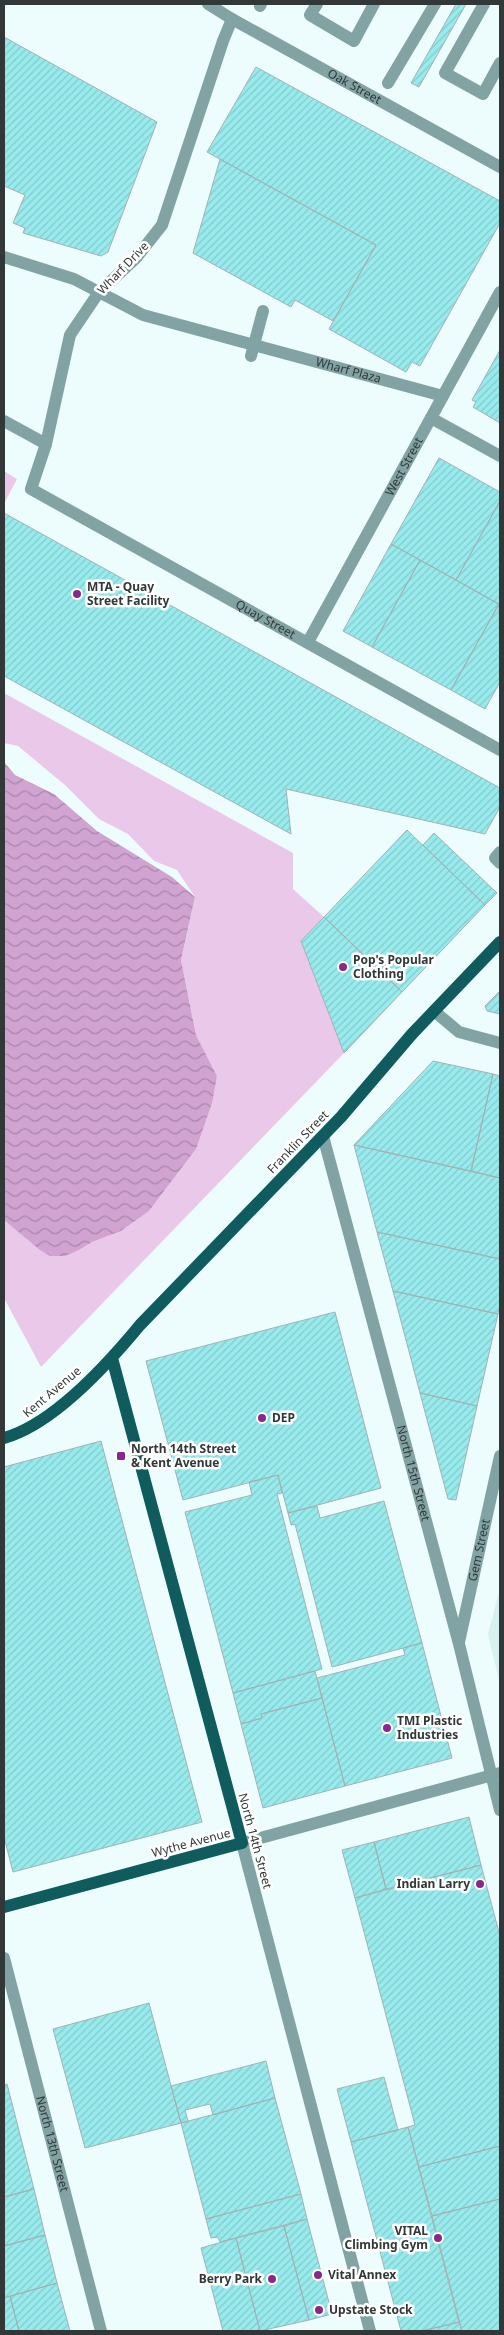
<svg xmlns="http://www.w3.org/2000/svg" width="504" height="2335" viewBox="0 0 504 2335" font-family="'Noto Sans',sans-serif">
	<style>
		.built { fill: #d7f0f0 }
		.grass { fill: #eac8ea }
		.water { fill: url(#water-waves) }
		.building { fill: url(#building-hatch); stroke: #a3b1b2 }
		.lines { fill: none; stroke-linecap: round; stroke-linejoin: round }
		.minor { stroke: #82a3a3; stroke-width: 12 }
		.major { stroke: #0f5b5d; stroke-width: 12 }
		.poi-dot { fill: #8a278f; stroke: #fff; stroke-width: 2 }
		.labels { text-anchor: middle; stroke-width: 5; stroke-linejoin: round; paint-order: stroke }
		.street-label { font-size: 12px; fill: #323838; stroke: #fff }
		.poi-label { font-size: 12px; font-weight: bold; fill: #323838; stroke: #fff; text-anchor: start }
	</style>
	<defs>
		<pattern id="water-waves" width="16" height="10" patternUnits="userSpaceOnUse" patternTransform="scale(1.25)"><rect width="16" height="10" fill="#d0a3d0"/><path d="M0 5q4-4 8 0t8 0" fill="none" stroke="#a986aa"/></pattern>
		<pattern id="building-hatch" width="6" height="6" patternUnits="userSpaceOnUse" patternTransform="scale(1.25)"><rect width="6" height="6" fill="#98ebed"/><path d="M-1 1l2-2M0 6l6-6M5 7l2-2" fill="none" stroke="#83cacc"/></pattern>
	</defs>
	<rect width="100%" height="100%" fill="#edfdfd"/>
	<path class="built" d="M500,1588V1684L488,1634Z"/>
	<path class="grass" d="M4,471L17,479L4,504Z
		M4,693L293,853V889L324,917L301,941L344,1053L41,1367L4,1298V1220L50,1256L79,1250L92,1242L121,1231L149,1211L196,1149L217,1076L196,1035L181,960L195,897L177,870L154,861L128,834L99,819L65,785L18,746L4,743Z"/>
	<path class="water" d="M4,762L15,775L54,794L97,831L172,877L195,897L181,960L196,1035L217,1076L212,1103L196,1149L149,1211L121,1231L92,1242L79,1250L65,1256H50L40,1250L4,1220Z"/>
	<path class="building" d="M456,4H466L419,87L411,83Z
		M4,37L157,122L108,252L101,256L23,233L25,228L13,223L25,195L4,186Z
		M256,67L500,201V223L420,366L412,362L406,372L329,329L376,245L207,152Z
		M220,159L376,245L333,321L295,300L291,307L193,253Z
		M500,350V423L473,407L476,402L472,400Z
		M439,458L500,492V501L456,580L391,544Z
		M500,501V605L456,580Z
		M4,513L500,788V807L485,834L286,789L291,834L4,676Z
		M391,544L420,560L372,647L343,631Z
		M420,560L499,604L451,690L372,647Z
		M499,604L500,682L485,709L451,690Z
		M407,830L485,905L402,992L324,917Z
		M434,833L497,893L485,905L423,845Z
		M324,917L402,992L344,1053L301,941Z
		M500,991V1014L487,1011L485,1006Z
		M433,1061L493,1074L471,1171L354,1145Z
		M493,1074L500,1076V1178L471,1171Z
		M354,1145L500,1178V1259L377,1232Z
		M377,1232L500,1259V1303L498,1314L393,1291Z
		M393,1291L498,1314L477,1406L420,1393Z
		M335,1312L381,1488L288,1513L278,1475L183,1500L146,1361Z
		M420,1393L477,1406L456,1500L448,1499Z
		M101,1441L202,1822L13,1872L4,1837V1467Z
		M278,1475L282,1493L277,1494L322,1669L233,1693L185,1512L252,1495L249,1482Z
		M384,1501L422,1643L332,1667L295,1524L291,1525L288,1513L317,1506L320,1518Z
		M422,1643L452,1758L345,1786L317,1678L405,1655L403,1648Z
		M315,1671L322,1698L261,1714L262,1718L241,1724L233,1693Z
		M322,1698L345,1786L263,1808L241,1724L262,1718L261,1714Z
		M469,1817L481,1865L386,1889L374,1842Z
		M374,1842L386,1889L355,1898L342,1850Z
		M481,1865L500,1936V2146L419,2167L408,2127L415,2125L355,1898Z
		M149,2003L181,2123L85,2148L53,2029Z
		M266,2061L275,2098L213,2115L210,2104L185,2110L188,2121L181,2123L171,2086Z
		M384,2077L398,2130L351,2142L337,2089Z
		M7,2084L34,2189L4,2197V2085Z
		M275,2098L301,2194L206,2219L181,2123Z
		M408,2127L459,2322L422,2331H401L351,2142Z
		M500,2146V2199L432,2216L419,2167Z
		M34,2189L45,2235L4,2246V2197Z
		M301,2194L307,2219L220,2242L218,2237L211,2238L206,2219Z
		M500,2199V2331H462L432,2216Z
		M307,2219L332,2314L309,2320L284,2226Z
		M284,2226L309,2320L260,2331L236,2238Z
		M45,2235L57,2283L4,2298V2246Z
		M236,2238L260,2331H223L201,2248Z
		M57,2283L70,2331H19L10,2296Z
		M10,2296L19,2331H4V2298Z
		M459,2322L462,2331H422Z"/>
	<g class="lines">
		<g class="minor">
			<path id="s1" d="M208,4L232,19L500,167"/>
			<path d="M317,4L310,15L354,41L374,4"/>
			<path d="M484,4L445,73L483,94L500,63"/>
			<path d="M260,6L261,4"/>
			<path id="s2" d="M232,19L223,41L162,225L136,258L99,292L70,335L46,444L31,489L500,750"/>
			<path d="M388,83L435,4"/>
			<path id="s3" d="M4,257L74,279L143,315L443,396"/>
			<path d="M251,356L263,311"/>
			<path d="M431,418L500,456"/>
			<path d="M4,421L46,444"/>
			<path id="s4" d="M308,642L500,292"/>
			<path d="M500,852L495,858L500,863"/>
			<path d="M434,1011L459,1032L500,1043"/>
			<path id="s5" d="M323,1136L459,1644L500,1810"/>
			<path id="s6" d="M459,1642L500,1456"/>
			<path id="s7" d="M4,1958L101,2331"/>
			<path d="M370,2331L242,1843L500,1773"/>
		</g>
		<path class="major" d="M4,1438C54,1424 107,1365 140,1325L341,1117L412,1034L500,942
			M4,1907L242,1843L112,1358"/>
	</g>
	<g class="poi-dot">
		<circle cx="77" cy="594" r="5"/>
		<circle cx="343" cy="967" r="5"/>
		<circle cx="262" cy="1418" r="5"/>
		<rect x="116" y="1451" width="10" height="10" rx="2.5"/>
		<circle cx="387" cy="1728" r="5"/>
		<circle cx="480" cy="1884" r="5"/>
		<circle cx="438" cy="2238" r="5"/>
		<circle cx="318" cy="2275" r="5"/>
		<circle cx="272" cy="2279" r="5"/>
		<circle cx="319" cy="2310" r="5"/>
	</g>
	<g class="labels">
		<g class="street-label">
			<text dy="4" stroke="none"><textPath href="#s1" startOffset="168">Oak Street</textPath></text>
			<text transform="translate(123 268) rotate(-46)" y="4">Wharf Drive</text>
			<text dy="4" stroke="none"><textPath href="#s3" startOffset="364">Wharf Plaza</textPath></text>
			<text dy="4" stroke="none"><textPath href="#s4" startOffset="200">West Street</textPath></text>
			<text dy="4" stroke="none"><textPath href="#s2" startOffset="789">Quay Street</textPath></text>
			<text transform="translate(298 1142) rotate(-46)" y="4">Franklin Street</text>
			<text transform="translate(52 1392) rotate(-40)" y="4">Kent Avenue</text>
			<text dy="4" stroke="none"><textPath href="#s5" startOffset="349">North 15th Street</textPath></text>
			<text dy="4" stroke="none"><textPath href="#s6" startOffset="94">Gem Street</textPath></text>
			<text transform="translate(255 1841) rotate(75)" y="4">North 14th Street</text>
			<text transform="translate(191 1843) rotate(-15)" y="4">Wythe Avenue</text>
			<text dy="4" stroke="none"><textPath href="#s7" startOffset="192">North 13th Street</textPath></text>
		</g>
		<g class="poi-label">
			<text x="87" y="591">MTA - Quay<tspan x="87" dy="14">Street Facility</tspan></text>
			<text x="353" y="964">Pop's Popular<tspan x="353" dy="14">Clothing</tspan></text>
			<text x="272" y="1422">DEP</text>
			<text x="131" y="1453">North 14th Street<tspan x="131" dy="14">&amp; Kent Avenue</tspan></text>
			<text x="397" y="1725">TMI Plastic<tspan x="397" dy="14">Industries</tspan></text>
			<text x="470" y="1888" text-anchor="end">Indian Larry</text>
			<text x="428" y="2235" text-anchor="end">VITAL<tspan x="428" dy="14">Climbing Gym</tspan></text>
			<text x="328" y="2279">Vital Annex</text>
			<text x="262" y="2283" text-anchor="end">Berry Park</text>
			<text x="329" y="2314">Upstate Stock</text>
		</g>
	</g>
	<rect width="504" height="2335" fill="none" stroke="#323838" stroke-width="10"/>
</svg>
